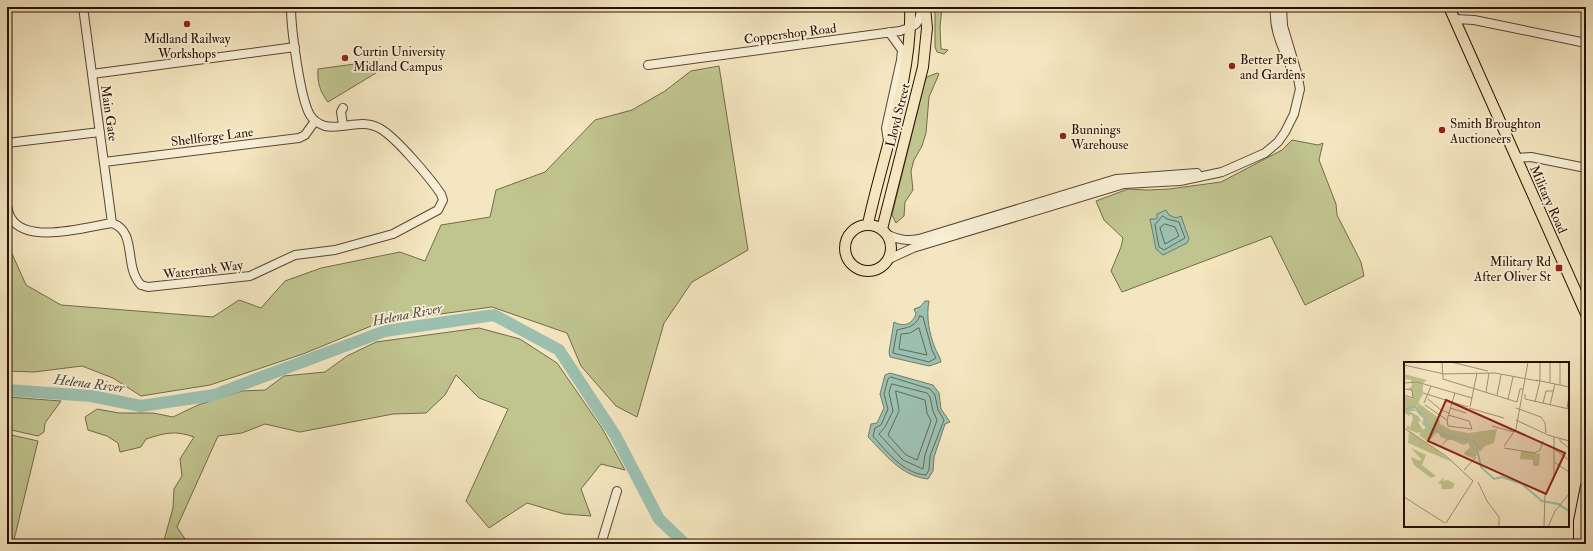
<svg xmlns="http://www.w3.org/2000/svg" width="1593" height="551" viewBox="0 0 1593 551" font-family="'IM FELL Double Pica',serif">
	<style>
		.green { fill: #c0c48f; stroke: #756a49 }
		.water { fill: #9cc0af; stroke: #6e7a6a }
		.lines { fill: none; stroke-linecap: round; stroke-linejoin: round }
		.shore { stroke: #636859; stroke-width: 1 }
		.river { stroke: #9cc0af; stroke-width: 12 }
		.minor-casing { stroke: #5c4632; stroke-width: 10 }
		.major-casing { stroke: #2a1003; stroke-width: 12 }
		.minor { stroke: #f8efd6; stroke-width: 8 }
		.major { stroke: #f4e6c0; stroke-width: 10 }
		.poi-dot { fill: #8f2418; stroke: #f8efd6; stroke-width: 1.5 }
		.labels { text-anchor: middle; stroke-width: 3.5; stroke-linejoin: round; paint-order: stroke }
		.street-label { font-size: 13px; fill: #2a1003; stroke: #f8efd6 }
		.poi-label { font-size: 13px; fill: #2a1003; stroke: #f8efd6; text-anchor: start }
		.water-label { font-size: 14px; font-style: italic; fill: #524e3f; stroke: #f8efd6 }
		.inset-river { fill: none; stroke: #9cc0af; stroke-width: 2 }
		.inset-road { fill: none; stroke: #a39074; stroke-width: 1 }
		.view { fill: #8f2418; fill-opacity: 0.15; stroke: #8f2418; stroke-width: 2 }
		.inset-edge { fill: none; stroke: #2a1003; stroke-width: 2 }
	</style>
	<rect width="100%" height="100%" fill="#f4e6c0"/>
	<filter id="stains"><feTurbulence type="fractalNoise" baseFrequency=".005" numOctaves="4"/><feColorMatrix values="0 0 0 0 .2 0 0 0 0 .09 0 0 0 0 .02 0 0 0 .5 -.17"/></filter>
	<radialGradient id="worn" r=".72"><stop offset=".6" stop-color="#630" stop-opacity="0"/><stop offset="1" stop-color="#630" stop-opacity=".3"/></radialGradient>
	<path class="green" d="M935,7H942L940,27L941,49L948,50L944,54L937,52L935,47Z
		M369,62L376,73L328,102C320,92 317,82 318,69Z
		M719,66L748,250L692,282L664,323L637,417L616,406L581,366L567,333L492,307L381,322L303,354L210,385L141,396L113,378L82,366L34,372L7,371V247H9L26,285L61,305L213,317L239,300L261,308L285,281L321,268L400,252L425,261L441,225L490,217L496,190L545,172L595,120L632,110L665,91L691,71Z
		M937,73L939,74L929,97L926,133L922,146L914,160L911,171L913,190L905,202L904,216L896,223L892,215L925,81L927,77Z
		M1292,140L1318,145L1323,143L1319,160L1336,204L1337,215L1361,262L1364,276L1305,305L1271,236L1122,292L1111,271L1121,247L1123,238L1104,220L1096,201L1128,189L1148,190L1169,189L1221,182L1282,150Z
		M479,328L520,339L557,363L602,428L625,470L601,464L581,489L591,516L564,514L527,503L489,528L466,501L508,409L479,398L456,375L445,395L426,413L393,414L300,432L265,424L242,433L218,436L177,527L185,539L183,544H163L173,508L174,489L182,476L180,459L194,437C175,430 165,433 146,439L141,447L120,452L118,443L107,436L88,430L85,417L97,409L119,413H153L173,417L198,405L242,391L265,390L284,376L325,372L347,356L376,342Z
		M7,397L61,401L45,423L44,432L38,436L7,429Z
		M7,434L38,441L13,544H7Z"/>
	<path class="water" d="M1166,210L1169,215L1176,218L1181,216L1189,239L1187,243L1163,255L1156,249L1150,219H1157V214Z
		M925,301H929C926,316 929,333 935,348C937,353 940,356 941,362L929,366L890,357L889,352L894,322C903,327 912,325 916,314L914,309L920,307Z
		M890,373L933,385L939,393L941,409L950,422L945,424L934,457L933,471L928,479C901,476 886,455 868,437L871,424L877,423L884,408L880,394L885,375Z"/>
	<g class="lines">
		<path class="shore" d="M1163,216L1167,219L1179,222L1185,238L1164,250L1159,247L1155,225Z
			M1165,224L1175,227L1179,236L1165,244L1160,228Z
			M920,316L923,317L932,350L936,358L929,362L893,353L897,330C908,327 914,328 920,316Z
			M919,328L927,355L899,349L901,334L910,333Z
			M891,377L930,389L935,395L938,410L944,420L930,456L929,470L926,475C904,474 886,451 873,436L875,428L881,425L888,409L884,394L888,379Z
			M892,384L927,393L930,397L933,411L937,420L925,455L923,469L903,460L879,434L885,427L893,411L889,393Z
			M896,391L925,400L927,413L931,421L917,460L906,455L888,435L899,411Z"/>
		<path class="river" d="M7,390L91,396L141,406L214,395L385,331L494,315L559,350L615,435L659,519L685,544"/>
		<defs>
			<path id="minor" d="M83,7L112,223
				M1275,7C1273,29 1282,46 1290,66
				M1455,19L1474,20L1586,43
				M648,65L900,31C916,26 920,25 921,7
				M92,74L295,47
				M343,125L341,112L343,108
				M888,141L886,128L901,60L902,50L889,32
				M7,143L100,132
				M1517,158L1531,157L1586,168
				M104,162L299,138L305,135L315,121
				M7,206C8,210 9,215 11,218C27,245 86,227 112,223C138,232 123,266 141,285L148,287L250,276L295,255L335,250L393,234L438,210L443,200L441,194C430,178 395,136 379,128C361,118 343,130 325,126C319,124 313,120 310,115C300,98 291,28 291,7
				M888,235C899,240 907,241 919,239L1116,179L1197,173
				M889,259L913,248L1124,184L1180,181L1222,172L1265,153L1278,142L1285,132L1294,114L1300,89L1297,73L1283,26L1282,7
				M601,544L617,491"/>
			<path id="major" d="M1449,7L1586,314
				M868,224C882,158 913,75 910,7
				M845 248a23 23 0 1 1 46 0a23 23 0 1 1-46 0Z
				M882,229L923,67L927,28L925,7
				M1579,544V521L1586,486"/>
		</defs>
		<use href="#minor" class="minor-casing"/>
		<use href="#major" class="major-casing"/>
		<use href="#minor" class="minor"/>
		<use href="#major" class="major"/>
	</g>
	<g class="poi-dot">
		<circle cx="187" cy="24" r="4"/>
		<circle cx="345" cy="58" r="4"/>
		<circle cx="1232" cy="66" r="4"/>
		<circle cx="1442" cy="130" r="4"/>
		<circle cx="1063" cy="136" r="4"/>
		<rect x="1555" y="264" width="8" height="8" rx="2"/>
	</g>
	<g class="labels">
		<g class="street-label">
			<text transform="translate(790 33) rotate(-7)" y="5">Coppershop Road</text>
			<text transform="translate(110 113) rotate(82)" y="5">Main Gate</text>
			<text transform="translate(897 115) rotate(-76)" y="5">Lloyd Street</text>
			<text transform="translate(212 136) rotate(-7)" y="5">Shellforge Lane</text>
			<text transform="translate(1549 199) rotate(66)" y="5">Military Road</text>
			<text transform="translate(203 269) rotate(-7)" y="5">Watertank Way</text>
		</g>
		<g class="poi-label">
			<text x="187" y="43" text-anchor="middle">Midland Railway<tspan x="187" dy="15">Workshops</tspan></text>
			<text x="353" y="56">Curtin University<tspan x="353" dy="15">Midland Campus</tspan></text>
			<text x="1240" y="64">Better Pets<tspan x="1240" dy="15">and Gardens</tspan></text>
			<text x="1450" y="128">Smith Broughton<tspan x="1450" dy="15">Auctioneers</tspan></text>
			<text x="1071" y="134">Bunnings<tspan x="1071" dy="15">Warehouse</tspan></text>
			<text x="1551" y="266" text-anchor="end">Military Rd<tspan x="1551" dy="15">After Oliver St</tspan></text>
		</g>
		<g class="water-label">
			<text transform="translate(407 314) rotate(-11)" y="5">Helena River</text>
			<text transform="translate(89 383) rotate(7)" y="5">Helena River</text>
		</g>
	</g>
	<g transform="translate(1404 362)">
		<rect width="165" height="165" fill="#f4e6c0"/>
		<path d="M0,12L23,18L19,21L9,19L19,22V32L12,45L0,48V34L9,37L8,29L4,27L8,24L7,18L0,17ZM14,41L35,56L36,62L47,68L65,71L93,67L90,81L81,84L76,90L69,77L39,72L23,63L21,55L13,46ZM8,46L16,51L18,56L12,49H5L14,54L17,59L14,60L19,68L22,65L18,62L19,57L21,63L33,70L24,80L15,73L17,70L13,71L2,66L4,63L6,66L9,56L7,52L5,54L1,51L0,57V50ZM5,70L34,89L48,100L4,81ZM36,71L67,78L71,83L73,93L69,96L61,93L60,91L66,85L64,81L60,83L48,78H44L35,87L42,77L36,75ZM7,86L22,93L18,103L32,114L27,116L10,103L7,95L16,99L17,97ZM117,89L136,92L135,104H129V98L116,97ZM40,115L39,119L44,118L51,122L48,127H37L38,123L34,121Z" fill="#c0c48f"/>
		<path class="inset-river" d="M0,49L8,45L12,46L20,55L22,63L39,73L68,78L72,82L77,105L90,117L98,115L118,122L138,139L154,142L165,149"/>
		<path class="inset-road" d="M38,0L39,17L113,40L116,27H119M47,0L84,9M146,0V21M0,3L40,12L91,11L134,19M132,18L165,25M0,21L13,20L68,36M156,23V0M0,27L8,28L9,36L0,33M82,30L85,11M19,31L48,40M121,32V37L165,47M93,33L97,13M24,37L37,48L45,51M104,37L109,15M48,40L64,45M131,40L136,19V0M20,41L27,24M139,41L142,29H149M21,43L43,58L44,64L68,67L65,59L44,53M146,43L151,22M66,45L73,11M46,46L62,51M65,46L100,56M112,46L137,55L141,61L142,71M163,46L165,34M43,58L51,31M112,58L144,73M88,64L110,70M0,66L42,94L69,119M144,73L165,79M156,76V79L165,86M100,84L112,67L124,0M100,86L131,91L136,88L139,79M150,87L165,98M150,100L165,110M60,108L72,95M74,120L83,139L95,155V165M0,135L41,161M42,161L69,119M140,165L141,133L150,116V74M144,165L151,149L165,132"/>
		<path class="view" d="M42,38L161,91L142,132L24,79Z"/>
		<rect width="165" height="165" class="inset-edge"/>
	</g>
	<rect width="1593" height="551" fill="none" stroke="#f4e6c0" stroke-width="24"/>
	<rect x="8" y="8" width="1577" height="535" fill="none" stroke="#2a1003" stroke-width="2"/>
	<rect x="12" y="12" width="1569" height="527" fill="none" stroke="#2a1003"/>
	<rect width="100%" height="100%" filter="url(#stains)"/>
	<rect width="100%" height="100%" fill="url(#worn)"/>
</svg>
